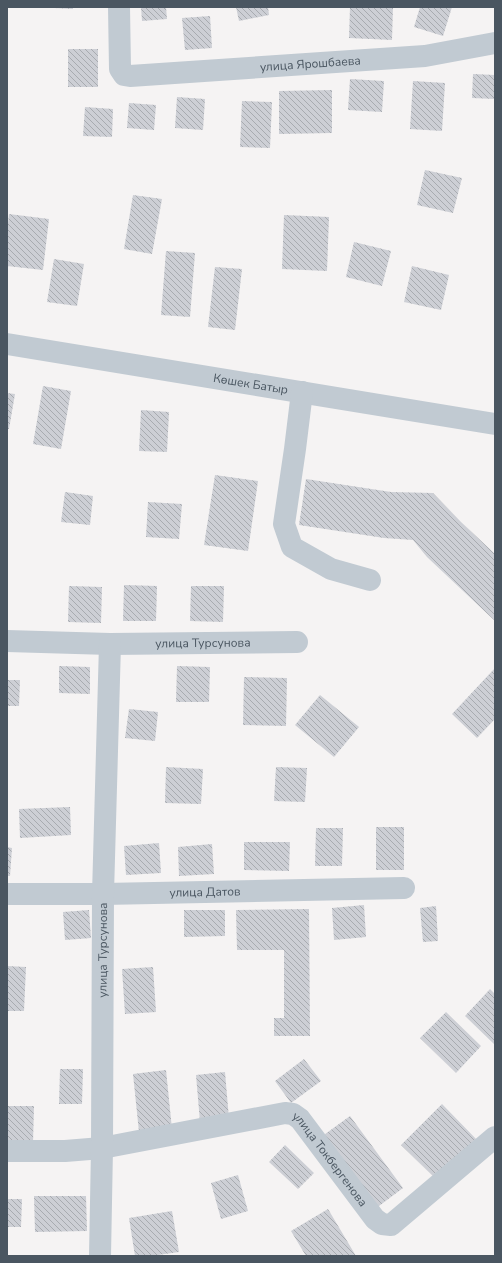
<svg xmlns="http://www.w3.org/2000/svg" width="502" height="1263" viewBox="0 0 502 1263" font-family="'Nunito Sans',sans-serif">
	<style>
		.building { fill: url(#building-back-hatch) }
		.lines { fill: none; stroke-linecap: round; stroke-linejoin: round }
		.minor { stroke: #c1cad2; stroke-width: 22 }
		.labels { text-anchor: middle; stroke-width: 3; stroke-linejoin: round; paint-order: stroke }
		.street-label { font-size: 12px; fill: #4a5661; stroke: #fff }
	</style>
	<defs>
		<pattern id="building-back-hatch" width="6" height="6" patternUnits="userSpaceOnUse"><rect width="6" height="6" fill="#cdcfd5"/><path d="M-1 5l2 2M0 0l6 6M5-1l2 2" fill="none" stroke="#a8abb0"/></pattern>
	</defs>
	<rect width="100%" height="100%" fill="#f5f3f3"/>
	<path class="building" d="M54,7H73V9L54,8Z
		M141,7H166L167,19L142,21Z
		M236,7H268L269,15L239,21Z
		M350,7H393L392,40L349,38Z
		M420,7H452L443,36L414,27Z
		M210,16L212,48L185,50L182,18Z
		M68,49H98V87H68Z
		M473,74L495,75V99L472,98Z
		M350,79L384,81L382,112L348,110Z
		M413,81L445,83L442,131L410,129Z
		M332,90V133L279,134V91Z
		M177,97L205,99L203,130L175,128Z
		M242,101L272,102L270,148L240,147Z
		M129,103L156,105L154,130L127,128Z
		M85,107L113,109L112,137L83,136Z
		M425,170L462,178L453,213L417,205Z
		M133,195L162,199L152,254L124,249Z
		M9,214L49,219L43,270L7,266V233Z
		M284,215L329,217L327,271L282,269Z
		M354,242L391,251L382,286L346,277Z
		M166,251L195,253L190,317L161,315Z
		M54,259L84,264L77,306L47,302Z
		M412,266L449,275L441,310L404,302Z
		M215,267L242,269L235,330L208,327Z
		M43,386L71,391L61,449L33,444Z
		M7,393L15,394L9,429H7Z
		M141,410L169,412L167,452L139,451Z
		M215,475L258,481L248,551L204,545Z
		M306,479L391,492L433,493L461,522L495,554V621L427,557L413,540L384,538L299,525Z
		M65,492L93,496L90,525L61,522Z
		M148,502L182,504L179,539L146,537Z
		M124,585L157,586L156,621H123Z
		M69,586L102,587L101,623L68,622Z
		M191,586H224L223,622L190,621Z
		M59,666L90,667V694L59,693Z
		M177,666L210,667L209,702H176Z
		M495,668V719L477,738L452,714Z
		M244,677L287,678L286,726L243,725Z
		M7,680H20L19,706H7Z
		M320,695L359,727L334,757L295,725Z
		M129,709L158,712L155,741L125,738Z
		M166,767L203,769L201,804L165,803Z
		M276,767L307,768L305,802L274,801Z
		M70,807L71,835L20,838L19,809Z
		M376,827H404V870H376Z
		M316,828H343L342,866H315Z
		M244,842H290L289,871L244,870Z
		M159,843L161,873L126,875L124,846Z
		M212,844L214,874L179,876L178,847Z
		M7,847L12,848L10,876H7Z
		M364,905L366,937L334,940L332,908Z
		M436,906L438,941L423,942L420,908Z
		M309,909L310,1036H274V1018H284V950H237L236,910Z
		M89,910L91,938L65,940L63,912Z
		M184,910H225V936L184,937Z
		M7,966L26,967L24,1011H7Z
		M153,967L156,1012L125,1014L122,969Z
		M490,989L495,994V1045L465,1016Z
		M446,1012L481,1046L456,1073L420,1038Z
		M304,1059L321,1081L291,1103L275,1081Z
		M60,1069H83L82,1104H59Z
		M166,1070L172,1129L139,1132L133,1074Z
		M225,1072L229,1119L200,1122L196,1075Z
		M442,1104L477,1140L437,1180L401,1145Z
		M7,1106H34L33,1143L7,1142Z
		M350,1116L403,1188L375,1209L321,1137Z
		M285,1145L314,1173L298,1189L269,1162Z
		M238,1175L248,1211L221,1219L211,1183Z
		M34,1196H86L87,1231L35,1232Z
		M7,1199H22L21,1227H7Z
		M328,1209L356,1256H306L291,1231Z
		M172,1211L179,1252L151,1256H135L129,1218Z"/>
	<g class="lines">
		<g class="minor">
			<path id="s1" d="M119,7L120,69L124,75L130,76L425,56L495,43"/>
			<path id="s2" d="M7,344L495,424"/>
			<path d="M302,392L295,449L284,524L292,547L331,569L370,580"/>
			<path id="s3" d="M7,641L110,644L297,642"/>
			<path id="s4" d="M7,894H103L404,888"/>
			<path id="s5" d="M7,1151H65L102,1148L285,1113L293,1114L300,1119L375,1219L382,1224L391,1225L495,1137"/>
			<path id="s6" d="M100,1256L102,1148L103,894L110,644"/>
		</g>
	</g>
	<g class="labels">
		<g class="street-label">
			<text dy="4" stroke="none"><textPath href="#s1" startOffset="256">улица Ярошбаева</textPath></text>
			<text dy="4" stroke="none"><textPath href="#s2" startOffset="247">Көшек Батыр</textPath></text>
			<text dy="4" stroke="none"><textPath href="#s3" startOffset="196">улица Турсунова</textPath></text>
			<text dy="4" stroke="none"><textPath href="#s4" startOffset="198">улица Датов</textPath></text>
			<text dy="4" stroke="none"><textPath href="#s6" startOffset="306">улица Турсунова</textPath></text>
			<text dy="4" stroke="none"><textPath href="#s5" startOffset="348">улица Токбергенова</textPath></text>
		</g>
	</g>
	<rect width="502" height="1263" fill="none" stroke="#4a5661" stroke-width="16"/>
</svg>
